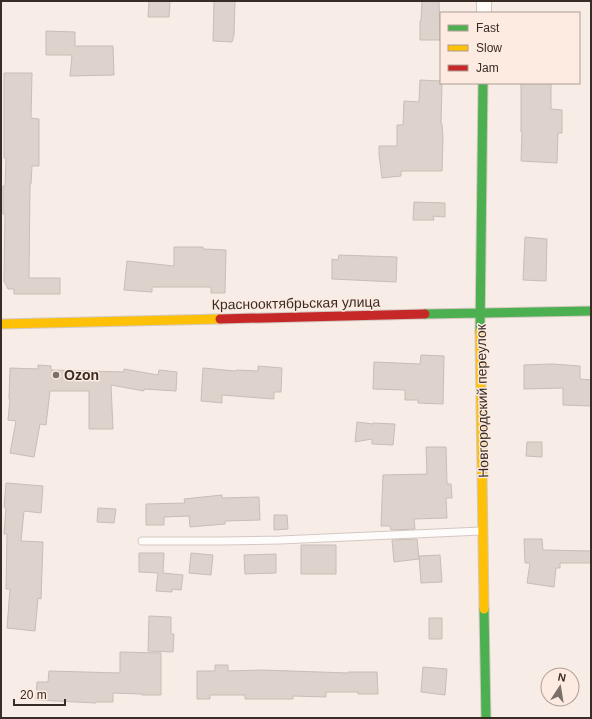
<svg xmlns="http://www.w3.org/2000/svg" width="592" height="719" viewBox="0 0 592 719" font-family="Helvetica,sans-serif">
	<style>
		.building { fill: #ddd3cc; stroke: #c7beb7 }
		.lines { fill: none; stroke-linecap: round; stroke-linejoin: round }
		.lane-casing { stroke: #d3c8c2; stroke-width: 9 }
		.street-casing { stroke: #d3c8c2; stroke-width: 16 }
		.fast-casing { stroke: #d3c8c2; stroke-width: 11 }
		.slow-casing { stroke: #d3c8c2; stroke-width: 11 }
		.jam-casing { stroke: #d3c8c2; stroke-width: 11 }
		.lane { stroke: #fefcfb; stroke-width: 7 }
		.street { stroke: #fefcfb; stroke-width: 14 }
		.fast { stroke: #4caf50; stroke-width: 9 }
		.slow { stroke: #ffc107; stroke-width: 9 }
		.jam { stroke: #c62828; stroke-width: 9 }
		.poi-dot { fill: #7b6f69; stroke: #fdeae0; stroke-width: 1.5 }
		.labels { text-anchor: middle; stroke-width: 3; stroke-linejoin: round; paint-order: stroke }
		.street-label { font-size: 14px; fill: #382c26; stroke: #fdeae0 }
		.poi-label { font-size: 14px; font-weight: bold; fill: #382c26; stroke: #fdeae0; text-anchor: start }
	</style>
	<rect width="100%" height="100%" fill="#f7ece6"/>
	<path class="building" d="M149,1H170L169,17H148Z
		M214,1H235L234,35L232,42L213,41Z
		M422,1H439L440,40H420V21H421Z
		M46,31L75,32V46H113L114,75L70,76L72,55H46Z
		M4,73H32L31,118L39,119V166H32L31,184H30L29,278H60V294H14V289H8L4,281L5,214H3V186H5L6,158H4Z
		M420,80L441,81L442,83L441,124H442L443,138L442,171H401V176L382,178L379,154V146H397V125H403L404,101L419,102Z
		M521,83H551V109L562,110V133H558L557,163L521,161L522,132H521Z
		M414,202L445,203V217L433,216L434,220H413Z
		M525,237L547,239L546,281L523,280Z
		M174,247H203V249L226,250L225,293H211V287H152V292L124,290L127,261L174,266Z
		M339,255L397,257L396,282L332,279V259L338,260Z
		M421,355L444,356L443,404L418,403V400H405V390L373,389L374,362L420,364Z
		M552,364L580,366V379L591,380V406L563,405V388L524,389V365Z
		M38,365L51,366V370L124,372V369L158,375L159,370L177,372L176,391L144,389V391L111,385L113,429H89V391H50L46,425L40,424L34,457L10,453L16,421L8,420L10,399H9L10,368L38,369Z
		M258,366L282,368L281,392H274V399L260,398L222,395V403L201,401L203,368L235,371L237,370L258,371Z
		M357,422L373,424V423L395,424L393,445L372,444V439L355,442Z
		M527,442H542V457L526,456Z
		M426,447H446L447,484H451L452,498H446L447,518L414,519L415,529L391,530L390,526H381L383,475L427,474Z
		M6,483L43,486L41,513L24,511L21,541L43,542L41,599L38,598L35,631L7,628L10,589H6L7,534H4L6,508L4,507Z
		M222,495V498L259,497L260,520L225,521V524L190,527L189,516L164,517V525H146V504L185,503L184,499Z
		M98,508L116,509L114,523L97,522Z
		M274,515H287L288,529L274,530Z
		M417,539L419,559L394,562L392,540Z
		M524,539H542L543,550L591,551V563H560V568H556L554,587L527,583L530,563H525Z
		M301,545H336V574H301Z
		M139,553H164L163,573L183,575L181,590L172,589V592L156,591L158,573L139,572Z
		M191,553L213,555L211,575L189,573Z
		M276,554V573L245,574L244,555Z
		M440,555L442,582L421,583L419,556Z
		M149,616L171,617V634H174L173,652L148,651Z
		M429,618H442V639H429Z
		M120,652L161,653V695H142V694L113,693V702H96V703L36,700L37,682H48L49,671L120,673Z
		M215,665H228V671L263,670L348,673V672H377L378,694H358V692H326V697L293,696V699H245V695H210V699H197V671H215Z
		M423,667L447,669L445,695L421,692Z"/>
	<g class="lines">
		<defs>
			<path id="lane" d="M142,541H218L280,540L481,531"/>
			<path id="street" d="M484,13V1"/>
			<path id="fast" d="M425,314L591,311
				M480,332L483,83
				M484,609L486,718"/>
			<path id="slow" d="M1,324L220,319
				M480,332L484,609"/>
			<path id="jam" d="M220,319L425,314"/>
		</defs>
		<use href="#lane" class="lane-casing"/>
		<use href="#street" class="street-casing"/>
		<use href="#fast" class="fast-casing"/>
		<use href="#slow" class="slow-casing"/>
		<use href="#jam" class="jam-casing"/>
		<use href="#lane" class="lane"/>
		<use href="#street" class="street"/>
		<use href="#fast" class="fast"/>
		<use href="#slow" class="slow"/>
		<use href="#jam" class="jam"/>
	</g>
	<circle class="poi-dot" cx="56" cy="375" r="4"/>
	<g class="labels">
		<g class="street-label">
			<text transform="translate(296 303) rotate(-1)" y="5">Краснооктябрьская улица</text>
			<text transform="translate(482 401) rotate(-91)" y="5">Новгородский переулок</text>
		</g>
		<g class="poi-label">
			<text x="64" y="380">Ozon</text>
		</g>
	</g>
	<rect width="592" height="719" fill="none" stroke="#382c26" stroke-width="4"/>
	<rect x="440" y="12" width="140" height="72" fill="#fdeae0" stroke="#ae9e96"/>
	<rect x="448" y="25" width="20" height="6" fill="#4caf50" stroke="#ae9e96"/>
	<text x="476" y="32" font-size="12" fill="#382c26">Fast</text>
	<rect x="448" y="45" width="20" height="6" fill="#ffc107" stroke="#ae9e96"/>
	<text x="476" y="52" font-size="12" fill="#382c26">Slow</text>
	<rect x="448" y="65" width="20" height="6" fill="#c62828" stroke="#ae9e96"/>
	<text x="476" y="72" font-size="12" fill="#382c26">Jam</text>
	<g transform="translate(560 687) rotate(12)"><circle r="19" fill="#fdeae0" stroke="#ae9e96"/>
	<path d="M0-3L7 15L0 10L-7 15Z" fill="#7b6f69"/>
	<text y="-6" font-size="11" font-weight="bold" text-anchor="middle" fill="#382c26">N</text>
	</g>
	<path d="M14 699v6h51v-6" fill="none" stroke="#382c26" stroke-width="2"/>
	<text x="20" y="699" font-size="12" fill="#382c26" stroke="#fdeae0" stroke-width="3" paint-order="stroke">20 m</text>
</svg>
